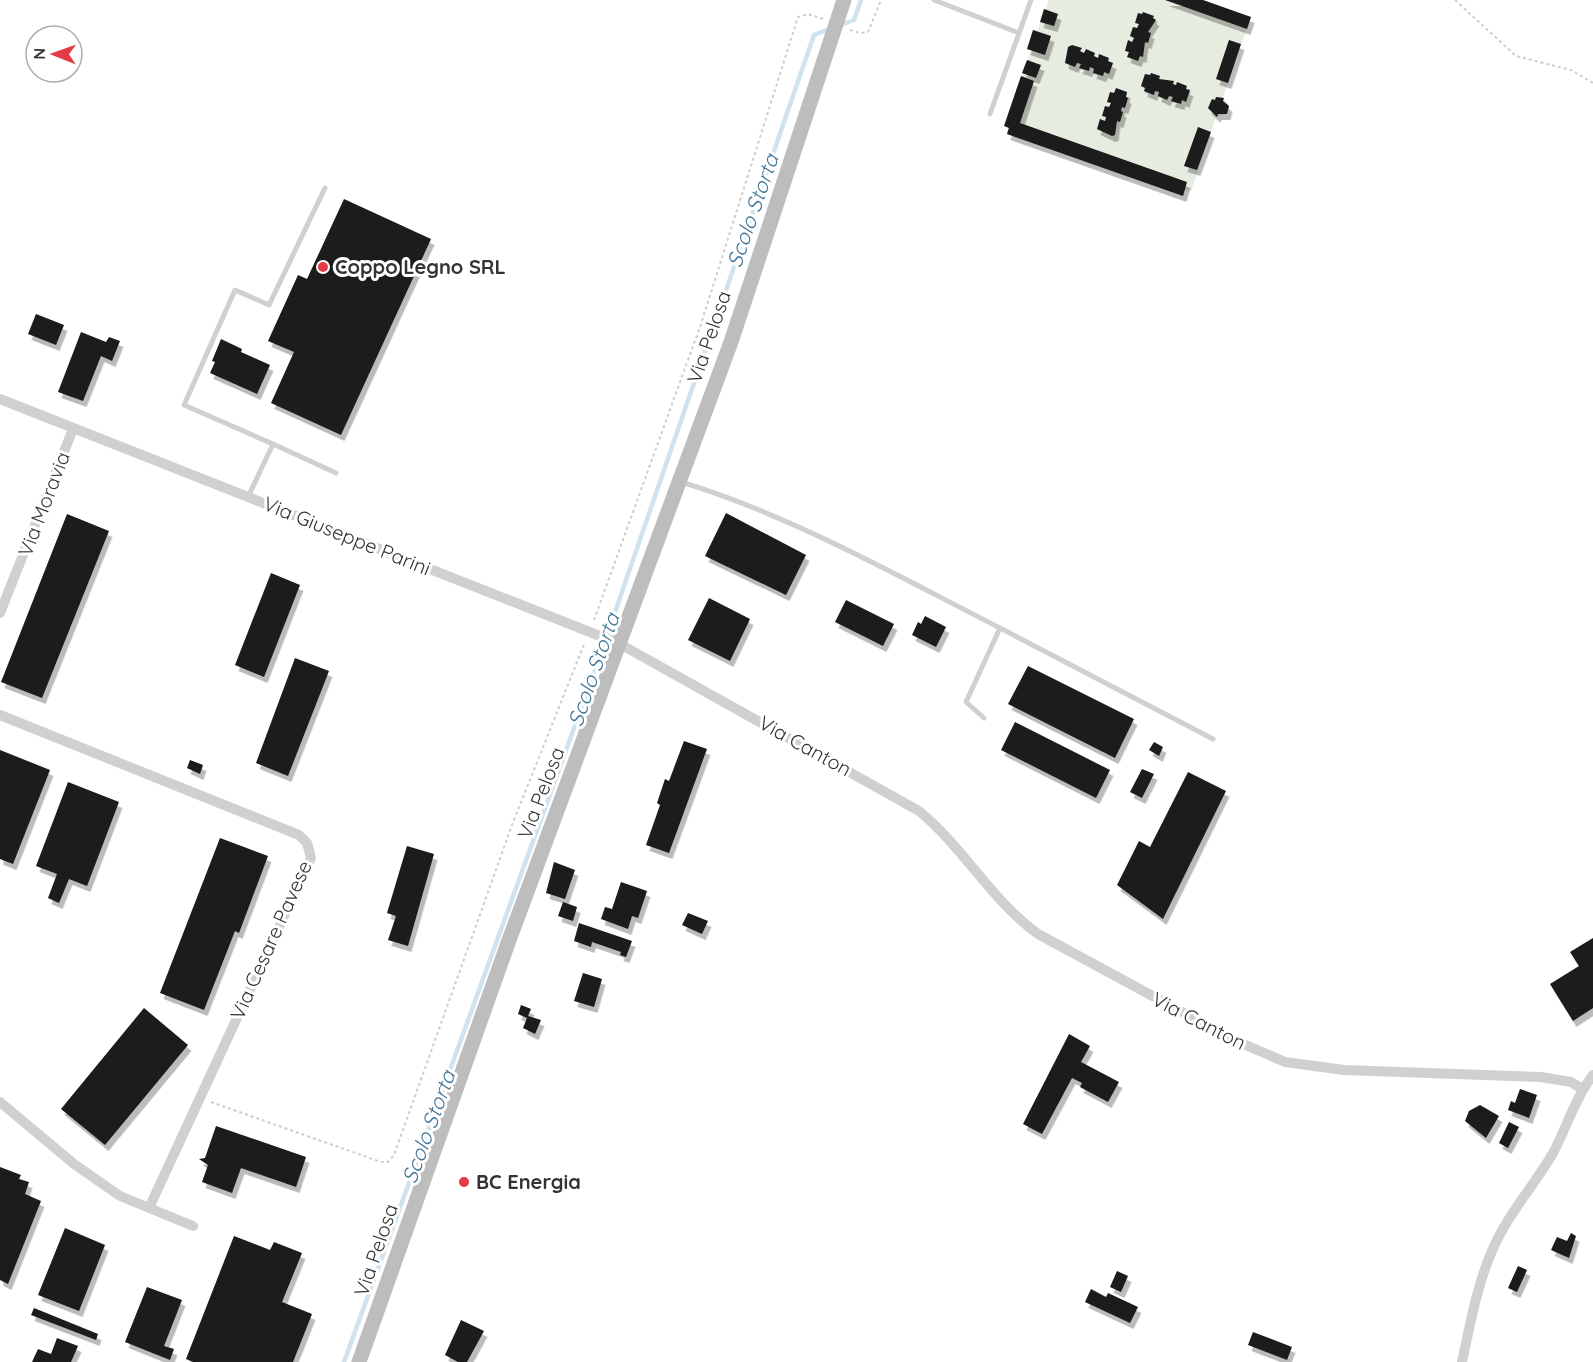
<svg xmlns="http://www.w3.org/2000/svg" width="1593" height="1362" viewBox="0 0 1593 1362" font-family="Quicksand,sans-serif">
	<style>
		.green { fill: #e6ecdf }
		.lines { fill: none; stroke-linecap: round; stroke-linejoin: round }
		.stream { stroke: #cfe2ee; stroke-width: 4.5 }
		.building { fill: #1a1a1a; filter: url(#shadow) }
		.path { stroke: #cdcdcd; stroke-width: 2; stroke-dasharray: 3 3; stroke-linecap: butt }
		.lane { stroke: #d0d0d0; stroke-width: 5 }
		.street { stroke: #d0d0d0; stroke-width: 10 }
		.secondary { stroke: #bdbdbd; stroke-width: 15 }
		.poi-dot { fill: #e63946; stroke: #fff; stroke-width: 2 }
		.labels { text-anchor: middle; stroke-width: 6; stroke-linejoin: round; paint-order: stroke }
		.poi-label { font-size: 20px; font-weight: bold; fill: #333; stroke: #fff; text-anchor: start }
		.street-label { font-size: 20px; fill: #333; stroke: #fff }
		.water-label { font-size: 21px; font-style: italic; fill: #3f7597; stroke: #fff }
	</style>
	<defs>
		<filter id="shadow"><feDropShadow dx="3.5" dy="6" stdDeviation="0" flood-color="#0004"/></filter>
	</defs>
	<rect width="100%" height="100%" fill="#fff"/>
	<path class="green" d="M1049,0H1203L1251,17L1223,97L1229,106L1227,114L1216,117L1191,191L1185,190L1183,196L1007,134L1009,128L1004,126L1031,51L1027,49L1033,30L1037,31Z"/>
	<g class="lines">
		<path class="stream" d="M840,25L854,20L861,0
			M344,1362L593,676L814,35L832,28"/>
	</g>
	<path class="building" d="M1165,0H1203L1251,17L1247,29Z
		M1044,9L1058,14L1054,26L1040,22Z
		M1143,12L1154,16L1153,18L1156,20L1148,32L1151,33L1148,43L1145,42L1143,57L1140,56L1138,61L1127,57L1129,52L1125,51L1128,40L1132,42L1134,38L1130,36L1133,27L1137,28L1139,24L1135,23L1138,13L1142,14Z
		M1033,30L1051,36L1045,55L1027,49Z
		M1229,40L1241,44L1228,83L1216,79Z
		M1072,45L1082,48L1080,51L1084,53L1086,49L1095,53L1094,56L1098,58L1099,54L1109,58L1108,61L1113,63L1109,74L1104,72L1103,76L1093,73L1094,69L1090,67L1089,71L1079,68L1081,64L1077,63L1075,67L1065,63L1068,47Z
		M1027,60L1041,65L1036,78L1022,73Z
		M1151,73L1160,76L1159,79L1174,81L1173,84L1176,85L1177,82L1187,86L1186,89L1190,90L1186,102L1182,100L1181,104L1171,101L1173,97L1169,96L1167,100L1158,96L1159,92L1155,91L1154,95L1144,91L1145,88L1141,86L1145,74L1150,75Z
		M1021,76L1034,81L1020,123L1187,182L1183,196L1007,134L1009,128L1004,126Z
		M1116,88L1127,92L1126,97L1128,98L1125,108L1122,107L1121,111L1123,112L1120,122L1117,121L1115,135L1112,136L1097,129L1100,119L1105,121L1106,117L1102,116L1105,106L1109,107L1111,103L1107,102L1110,92L1114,93Z
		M1216,97L1224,98L1223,101L1229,106L1227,114H1218L1217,117L1208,108L1212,99L1215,100Z
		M1198,127L1211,132L1197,170L1184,166Z
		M344,199L431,239L341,435L271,403L294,352L268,341L298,275L307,279Z
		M36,314L64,325L56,345L28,334Z
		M81,332L106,342L109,337L120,341L112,361L101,356L83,401L58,392Z
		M221,339L242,349L241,352L270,365L257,394L210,373L215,362L212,361Z
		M726,513L806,555L786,595L705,556Z
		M67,514L109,531L42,698L1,682Z
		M271,573L300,585L264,677L235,665Z
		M709,598L750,619L730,661L688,640Z
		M846,600L894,624L883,646L835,622Z
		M925,616L946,627L936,647L912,635L918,622L921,624Z
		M295,658L329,671L288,776L256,763Z
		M1028,666L1134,719L1115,758L1008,704Z
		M1015,722L1110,770L1096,798L1001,750Z
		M684,741L707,749L669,853L646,845L660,805L657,803L665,779L669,781Z
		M1154,742L1163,747L1159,756L1149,750Z
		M0,750L50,770L13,864L0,859Z
		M190,760L203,765L200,774L187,768Z
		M1142,769L1154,774L1142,798L1130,792Z
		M1188,772L1226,791L1163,919L1117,885L1139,841L1150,847Z
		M68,782L119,802L87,886L69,879L59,903L48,898L57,874L36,866Z
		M220,838L268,856L239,933L235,931L204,1010L160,993Z
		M407,846L434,854L408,946L388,940L396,916L387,913Z
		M554,862L575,870L565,899L546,893Z
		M621,882L647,891L638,918L632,916L628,929L601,919L605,907L612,909Z
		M563,902L577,907L573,921L558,916Z
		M688,913L708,921L702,934L682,925Z
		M579,923L632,941L626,957L620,955L621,952L592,942L591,947L574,941Z
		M1593,938V1008L1573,1021L1550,984L1579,966L1570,952Z
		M583,973L602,979L594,1007L574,1001Z
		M521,1005L531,1009L528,1016L541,1020L535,1034L523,1028L527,1018L518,1014Z
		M144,1008L188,1045L105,1145L61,1109Z
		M1069,1034L1090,1046L1081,1062L1119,1082L1108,1102L1080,1087L1082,1083L1072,1078L1042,1134L1023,1124Z
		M1520,1089L1537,1095L1529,1118L1508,1110L1511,1101L1515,1103Z
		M1480,1105L1499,1116L1486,1138L1465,1121L1469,1111Z
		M1509,1122L1519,1127L1508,1148L1499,1143Z
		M216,1126L306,1157L296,1187L241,1168L232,1193L202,1182L208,1165L199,1159L205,1158Z
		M0,1167L21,1175L19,1179L29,1182L25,1194L41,1201L8,1284L0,1280Z
		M65,1228L105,1245L79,1311L38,1295Z
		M1571,1233L1576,1236L1569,1258L1551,1250L1557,1237L1567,1241Z
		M234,1236L270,1250L274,1242L302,1253L282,1302L312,1314L293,1362H193L186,1359Z
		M1518,1266L1527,1270L1517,1292L1508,1288Z
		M1117,1271L1128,1276L1121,1292L1110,1287Z
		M147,1287L182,1300L164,1346L174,1349L170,1360L125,1342Z
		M1091,1289L1106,1297L1108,1293L1138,1307L1130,1323L1085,1302Z
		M34,1308L98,1334L96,1340L31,1315Z
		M461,1320L484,1331L467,1362H458L445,1355Z
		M1253,1332L1292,1347L1287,1360L1248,1345Z
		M57,1338L78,1346L71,1362H32L38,1349L51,1354Z"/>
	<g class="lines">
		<path class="path" d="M1455,0L1516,56L1571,70L1593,83
			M850,30L860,33L868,32L881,0
			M594,620L701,324L798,17L808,14L823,19
			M211,1102L381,1162H388L394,1155L512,825L585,642"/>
		<path class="lane" d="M934,0L1019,33
			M990,114L1031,0
			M273,444L336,473
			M681,482C788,514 900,577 1000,628L966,702L984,718
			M248,497L273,444L184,405L235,290L269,305L325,188
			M1000,628L1213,739"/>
		<path class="street" d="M0,399L620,644L919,811C964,848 991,900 1038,934L1232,1039L1285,1062L1344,1070L1541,1077L1571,1082L1582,1089
			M0,613L73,429
			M0,715L299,835L307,843L311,858L149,1208
			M0,1102L74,1164L120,1196L193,1226
			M1462,1362C1470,1325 1477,1285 1492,1251C1507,1215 1534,1186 1553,1153C1567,1127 1575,1098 1593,1075"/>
		<path class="secondary" d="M359,1362L508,943L731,342L844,0"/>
	</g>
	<g class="poi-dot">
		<circle cx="323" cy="267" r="6"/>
		<circle cx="464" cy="1182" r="6"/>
	</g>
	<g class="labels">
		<g class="poi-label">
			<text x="335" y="274">Coppo Legno SRL</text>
			<text x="476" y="1189">BC Energia</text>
		</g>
		<g class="street-label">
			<text transform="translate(709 337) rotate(-71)" y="7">Via Pelosa</text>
			<text transform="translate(44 504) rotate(-69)" y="7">Via Moravia</text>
			<text transform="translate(347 536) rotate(22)" y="7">Via Giuseppe Parini</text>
			<text transform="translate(805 746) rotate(29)" y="7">Via Canton</text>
			<text transform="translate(541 793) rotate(-69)" y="7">Via Pelosa</text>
			<text transform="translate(271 940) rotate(-66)" y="7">Via Cesare Pavese</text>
			<text transform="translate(1199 1021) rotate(27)" y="7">Via Canton</text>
			<text transform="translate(376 1250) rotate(-71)" y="7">Via Pelosa</text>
		</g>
		<g class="water-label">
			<text transform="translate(753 211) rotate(-71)" y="7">Scolo Storta</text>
			<text transform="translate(594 670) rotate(-71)" y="7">Scolo Storta</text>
			<text transform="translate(429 1127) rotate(-70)" y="7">Scolo Storta</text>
		</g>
	</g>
	<g transform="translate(54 54) rotate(271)"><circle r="28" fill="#ffffff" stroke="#adadad" stroke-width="1.5"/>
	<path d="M0-4.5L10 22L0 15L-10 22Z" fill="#e63946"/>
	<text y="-9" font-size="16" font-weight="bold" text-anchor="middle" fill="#333333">N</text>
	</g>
</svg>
